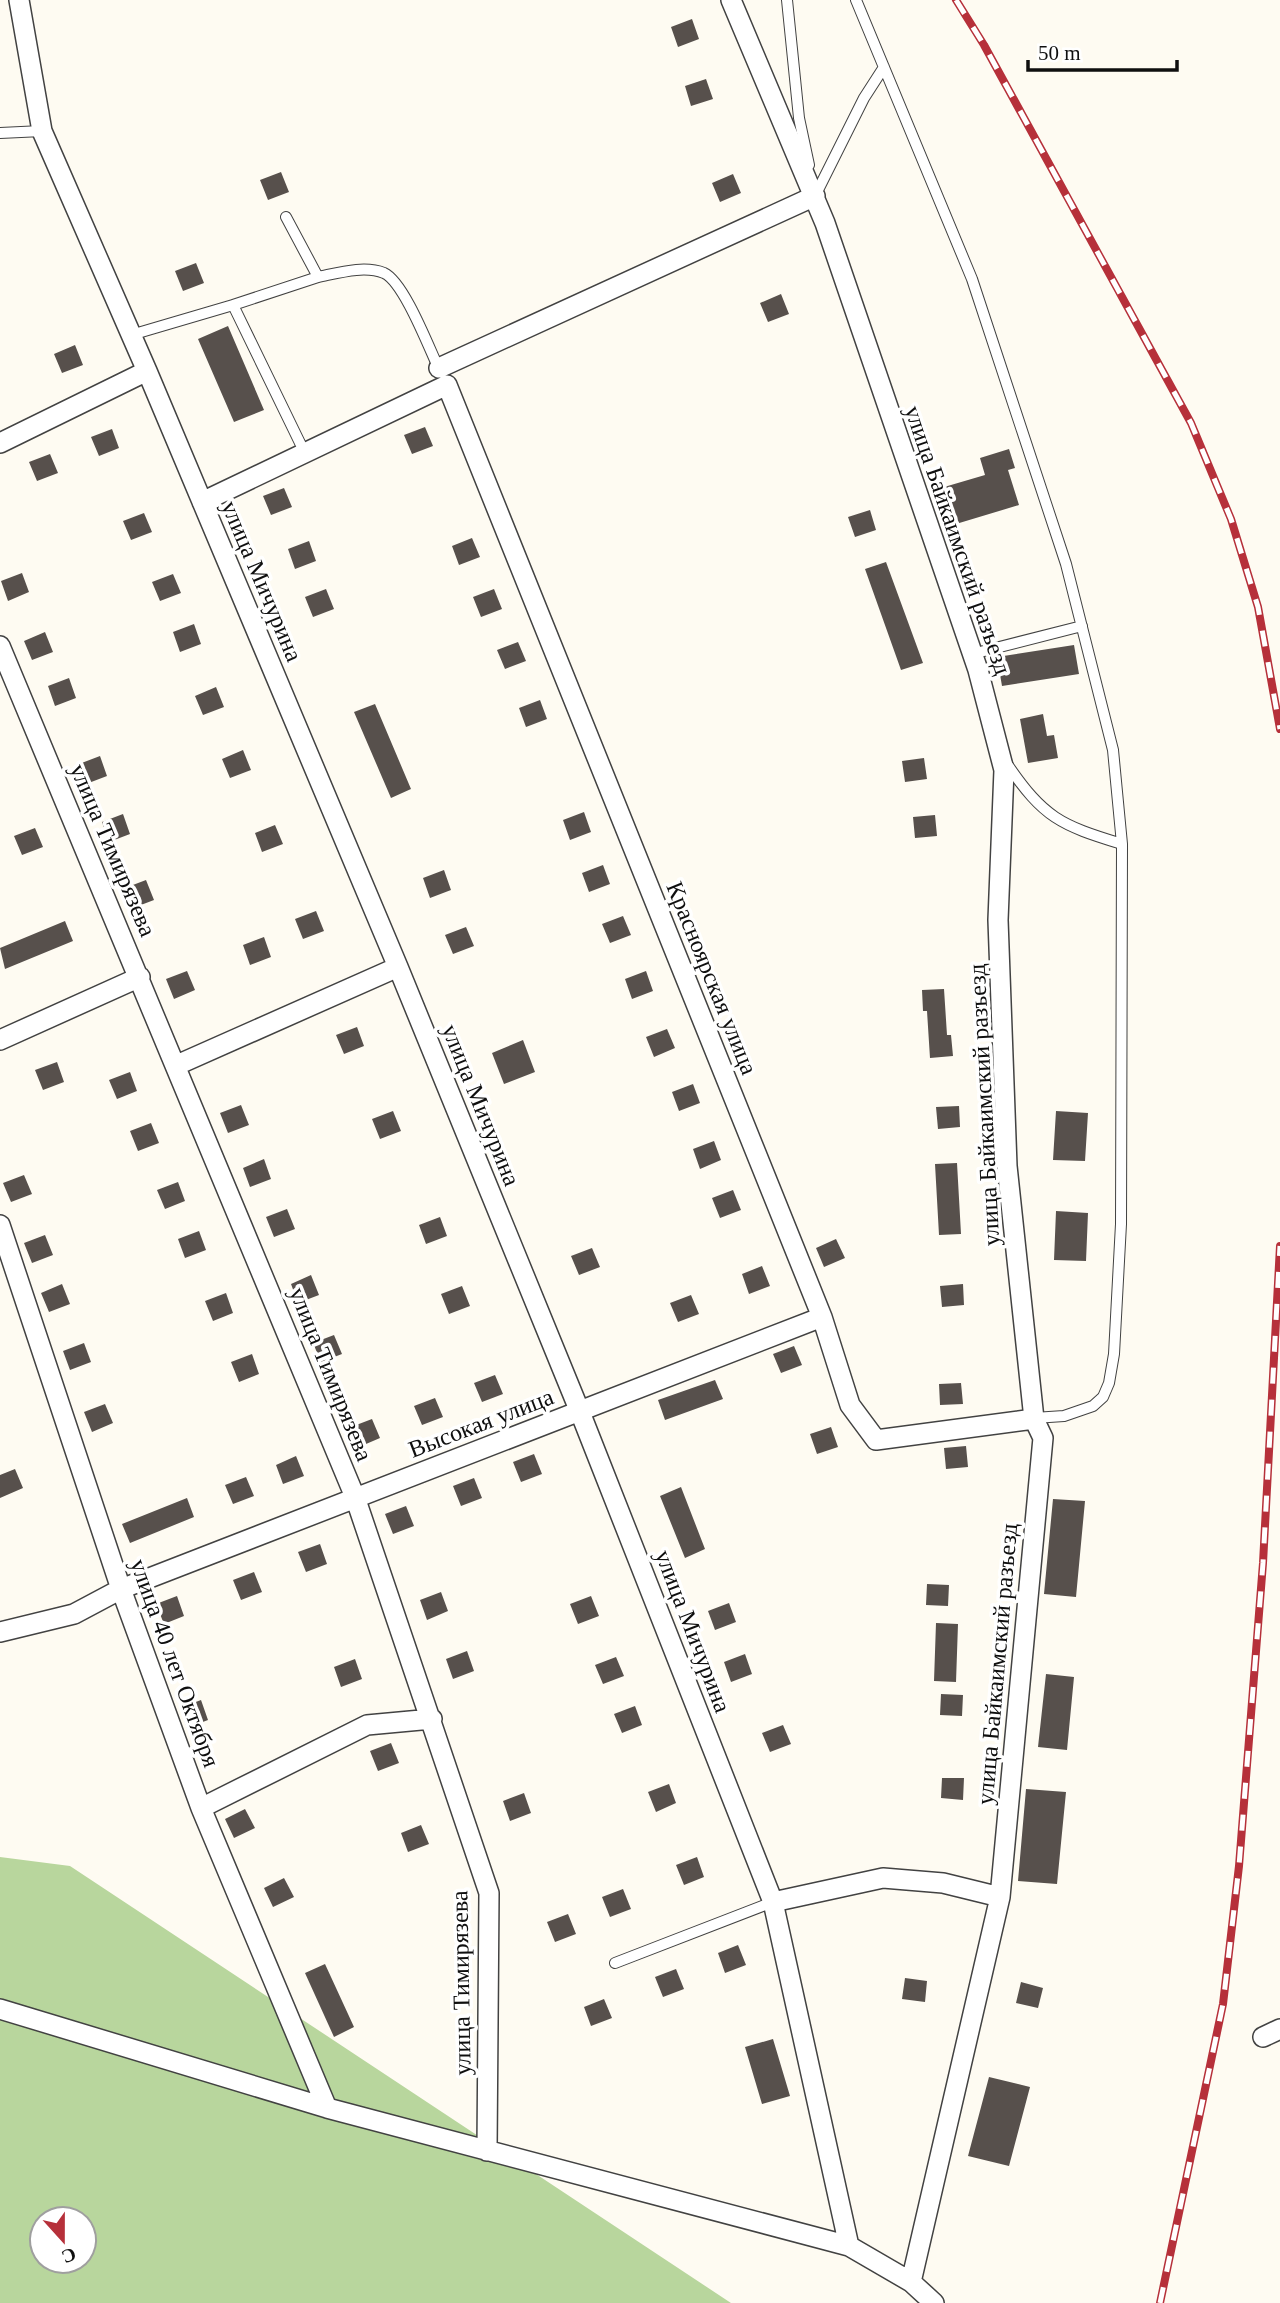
<svg xmlns="http://www.w3.org/2000/svg" width="1280" height="2303" viewBox="0 0 1280 2303" font-family="Georgia,serif">
	<style>
		.forest { fill: #b8d69d; fill-rule: evenodd }
		.building { fill: #57504c }
		.lines { fill: none; stroke-linecap: round; stroke-linejoin: round }
		.service-casing { stroke: #424242; stroke-width: 12 }
		.minor-casing { stroke: #424242; stroke-width: 22 }
		.service { stroke: #fff; stroke-width: 10 }
		.minor { stroke: #fff; stroke-width: 19 }
		.rail-casing { stroke: #b6303a; stroke-width: 8 }
		.rail { stroke: #fff; stroke-width: 5; stroke-dasharray: 16; stroke-linecap: butt }
		.labels { text-anchor: middle; stroke-width: 7; stroke-linejoin: round; paint-order: stroke }
		.street-label { font-size: 24px; fill: #0f0f0f; stroke: #fff }
	</style>
	<rect width="100%" height="100%" fill="#fefbf2"/>
	<path class="forest" d="M0,1857L70,1866L731,2303H0ZM42,2219H84V2261H42Z"/>
	<path class="building" d="M692,19L699,39L678,47L671,27Z
		M706,79L713,99L691,106L685,86Z
		M281,172L289,192L268,200L260,180Z
		M733,174L741,193L720,202L712,183Z
		M196,263L204,283L183,291L175,271Z
		M781,294L789,314L768,322L760,303Z
		M228,326L264,410L234,422L198,339Z
		M75,345L83,365L62,373L54,354Z
		M425,427L433,446L412,454L404,435Z
		M112,429L119,448L99,456L91,437Z
		M1009,449L1015,468L1008,470L1019,505L946,527L934,490L985,475L980,458Z
		M50,454L58,473L37,481L29,462Z
		M284,488L292,507L271,515L263,496Z
		M870,510L876,530L855,537L848,517Z
		M144,513L152,532L131,540L123,521Z
		M472,538L480,557L459,565L452,546Z
		M309,541L316,561L295,569L288,549Z
		M886,562L923,663L901,670L865,569Z
		M22,573L29,592L8,601L1,581Z
		M173,574L181,593L160,601L152,582Z
		M326,589L334,609L313,617L305,597Z
		M494,589L502,609L481,617L473,597Z
		M194,624L201,644L180,652L173,632Z
		M45,632L53,652L32,660L24,641Z
		M518,642L526,661L505,669L497,650Z
		M1074,645L1079,674L1002,686L997,657Z
		M69,678L76,698L55,706L48,686Z
		M216,687L224,707L203,715L195,696Z
		M540,700L547,719L526,727L519,708Z
		M375,704L411,789L391,798L354,712Z
		M1043,714L1047,736L1054,735L1058,758L1028,763L1020,719Z
		M243,750L251,770L230,778L222,759Z
		M100,756L107,776L86,784L79,764Z
		M924,758L927,779L905,782L902,761Z
		M584,812L591,832L570,840L563,820Z
		M123,814L130,834L109,842L102,822Z
		M935,815L937,836L915,838L913,817Z
		M275,825L283,844L262,852L255,833Z
		M35,828L43,847L22,855L14,836Z
		M603,865L610,884L589,892L582,873Z
		M444,870L451,890L430,898L423,878Z
		M146,880L154,900L133,908L125,888Z
		M316,911L324,931L303,939L295,919Z
		M623,916L631,935L610,943L602,924Z
		M65,921L73,941L5,969L0,948Z
		M466,927L474,946L453,954L445,935Z
		M264,937L271,957L250,965L243,945Z
		M187,971L195,990L174,999L166,979Z
		M646,971L653,991L632,999L625,979Z
		M944,989L947,1035H951L953,1056L930,1058L927,1011H923L922,990Z
		M357,1027L364,1046L344,1054L336,1035Z
		M667,1029L675,1048L654,1057L646,1037Z
		M523,1040L535,1072L504,1084L492,1053Z
		M57,1062L64,1082L43,1090L35,1070Z
		M130,1072L137,1091L117,1099L109,1080Z
		M693,1084L700,1103L679,1111L672,1092Z
		M241,1105L249,1125L228,1133L220,1113Z
		M959,1106L960,1127L938,1129L936,1107Z
		M393,1111L401,1131L380,1139L372,1119Z
		M1056,1111L1088,1113L1085,1161L1053,1160Z
		M151,1123L159,1143L138,1151L130,1131Z
		M714,1141L721,1160L700,1169L693,1149Z
		M264,1159L271,1179L250,1187L243,1168Z
		M957,1163L961,1234L939,1235L935,1164Z
		M24,1175L32,1194L11,1202L3,1183Z
		M178,1182L185,1201L165,1209L157,1190Z
		M733,1190L741,1210L720,1218L712,1198Z
		M287,1209L295,1229L274,1237L266,1217Z
		M1056,1211L1088,1213L1086,1261L1054,1260Z
		M440,1217L447,1236L426,1244L419,1225Z
		M199,1231L206,1250L185,1258L178,1239Z
		M45,1235L53,1255L32,1263L24,1243Z
		M836,1239L845,1258L824,1267L816,1248Z
		M592,1248L600,1267L579,1275L571,1256Z
		M762,1266L770,1286L749,1294L742,1274Z
		M311,1275L319,1295L298,1303L291,1284Z
		M62,1284L70,1304L49,1312L41,1293Z
		M963,1284L964,1305L942,1307L940,1286Z
		M462,1286L470,1306L449,1314L441,1294Z
		M226,1293L233,1313L213,1321L205,1301Z
		M691,1295L699,1314L678,1322L670,1303Z
		M334,1335L342,1354L321,1362L313,1343Z
		M84,1343L91,1362L70,1370L63,1351Z
		M794,1346L802,1365L781,1373L773,1354Z
		M252,1354L259,1374L239,1382L231,1362Z
		M495,1375L503,1394L482,1402L474,1383Z
		M715,1380L723,1399L665,1420L658,1400Z
		M961,1383L963,1404L940,1405L939,1384Z
		M435,1398L443,1417L422,1425L414,1406Z
		M105,1404L113,1423L92,1432L84,1412Z
		M372,1419L380,1438L359,1447L351,1427Z
		M831,1427L838,1447L817,1454L810,1434Z
		M966,1446L968,1467L946,1469L944,1448Z
		M534,1454L542,1474L521,1482L513,1462Z
		M296,1456L304,1476L283,1484L276,1465Z
		M15,1469L23,1488L0,1498V1475Z
		M246,1477L254,1496L233,1504L225,1485Z
		M474,1478L482,1498L461,1506L453,1486Z
		M681,1487L705,1549L685,1558L660,1496Z
		M187,1498L194,1517L130,1543L122,1524Z
		M1053,1499L1085,1501L1076,1597L1044,1594Z
		M406,1506L414,1526L393,1534L385,1514Z
		M320,1544L327,1564L306,1572L298,1552Z
		M254,1572L262,1592L241,1600L233,1580Z
		M927,1584L949,1585L948,1606L926,1605Z
		M441,1592L448,1611L427,1620L420,1600Z
		M177,1596L184,1616L164,1624L156,1604Z
		M591,1596L599,1616L578,1624L570,1604Z
		M729,1603L736,1622L715,1630L708,1611Z
		M936,1623L958,1624L956,1682L934,1681Z
		M467,1651L474,1671L453,1679L446,1659Z
		M745,1654L752,1674L731,1682L724,1662Z
		M616,1657L624,1676L603,1684L595,1665Z
		M355,1659L362,1679L341,1687L334,1667Z
		M1046,1674L1074,1677L1067,1750L1038,1747Z
		M941,1694L963,1695L962,1716L940,1715Z
		M201,1700L208,1720L187,1728L180,1708Z
		M635,1706L642,1725L622,1733L614,1714Z
		M783,1725L791,1744L770,1752L762,1733Z
		M391,1743L399,1763L378,1771L370,1751Z
		M942,1778H964L963,1800L941,1798Z
		M669,1784L676,1803L656,1812L648,1792Z
		M1026,1789L1066,1792L1057,1884L1018,1881Z
		M524,1793L531,1813L510,1821L503,1801Z
		M245,1809L255,1828L234,1838L225,1819Z
		M421,1825L429,1844L408,1852L401,1833Z
		M697,1857L704,1877L684,1885L676,1865Z
		M284,1878L294,1897L273,1907L264,1888Z
		M623,1889L631,1909L610,1917L602,1897Z
		M568,1914L576,1934L555,1942L547,1922Z
		M738,1945L746,1965L725,1973L718,1953Z
		M325,1964L354,2027L334,2037L305,1973Z
		M676,1969L684,1989L663,1997L655,1977Z
		M905,1978L927,1981L925,2002L902,1999Z
		M1021,1982L1043,1988L1038,2008L1016,2003Z
		M604,1999L612,2018L591,2026L584,2007Z
		M773,2039L790,2096L762,2104L745,2047Z
		M989,2077L1030,2087L1009,2166L968,2156Z"/>
	<g class="lines">
		<defs>
			<path id="service" d="M787,0L799,118L809,165
				M856,0L972,279L1066,564L1113,750L1122,844L1121,1224L1114,1354L1109,1383L1103,1397L1093,1406L1064,1416L1034,1418
				M0,133L42,131
				M815,196L864,98L884,67
				M286,217L318,277L233,305L301,445
				M318,277C338,273 364,265 384,273C404,282 429,348 439,369
				M131,335L233,305
				M972,654L1082,626
				M1007,764C1044,818 1060,825 1122,844
				M615,1963L773,1902"/>
			<path id="minor" d="M19,0L42,131L147,371L398,967L580,1412L773,1902L849,2246
				M731,0L825,223L978,670L1004,770L998,920L1007,1166L1034,1419L1043,1438L1000,1897L911,2282
				M439,368L815,196
				M0,443L147,371
				M202,502L447,385L822,1317L850,1405L876,1440L1034,1419
				M0,646L355,1497L489,1893L487,2151
				M0,1040L140,977
				M177,1065L398,967
				M0,1225L121,1589L201,1808L327,2108
				M0,1632L74,1614L121,1589L822,1317
				M201,1808L367,1725L432,1719
				M773,1902L883,1878L943,1883L1000,1897
				M0,2009L327,2108L849,2246L911,2282L934,2303
				M1263,2037L1280,2029"/>
		</defs>
		<use href="#service" class="service-casing"/>
		<use href="#minor" class="minor-casing"/>
		<use href="#service" class="service"/>
		<use href="#minor" class="minor"/>
		<defs>
			<path id="rail" d="M956,0L984,45L1191,423L1231,519L1258,607L1280,729
				M1160,2303L1223,2004L1239,1866L1263,1563L1280,1246"/>
		</defs>
		<use href="#rail" class="rail-casing"/>
		<use href="#rail" class="rail"/>
	</g>
	<g class="labels">
		<g class="street-label">
			<text transform="translate(958 540) rotate(71)" y="8">улица Байкаимский разъезд</text>
			<text transform="translate(262 581) rotate(67)" y="8">улица Мичурина</text>
			<text transform="translate(113 850) rotate(67)" y="8">улица Тимирязева</text>
			<text transform="translate(712 978) rotate(68)" y="8">Красноярская улица</text>
			<text transform="translate(481 1105) rotate(68)" y="8">улица Мичурина</text>
			<text transform="translate(984 1105) rotate(-93)" y="8">улица Байкаимский разъезд</text>
			<text transform="translate(331 1374) rotate(68)" y="8">улица Тимирязева</text>
			<text transform="translate(481 1423) rotate(-21)" y="8">Высокая улица</text>
			<text transform="translate(693 1631) rotate(69)" y="8">улица Мичурина</text>
			<text transform="translate(175 1663) rotate(70)" y="8">улица 40 лет Октября</text>
			<text transform="translate(997 1664) rotate(-85)" y="8">улица Байкаимский разъезд</text>
			<text transform="translate(461 1983) rotate(-91)" y="8">улица Тимирязева</text>
		</g>
	</g>
	<g transform="translate(63 2240) rotate(159)"><circle r="33" fill="#ffffff" stroke="#9f9f9f" stroke-width="2"/>
	<path d="M0-5L12 26L0 18L-12 26Z" fill="#b6303a"/>
	<text y="-10" font-size="19" font-weight="bold" text-anchor="middle" fill="#0f0f0f">С</text>
	</g>
	<path d="M1028 60v10h149v-10" fill="none" stroke="#0f0f0f" stroke-width="3.5"/>
	<text x="1038" y="60" font-size="21" fill="#0f0f0f" stroke="#ffffff" stroke-width="5" paint-order="stroke">50 m</text>
</svg>
